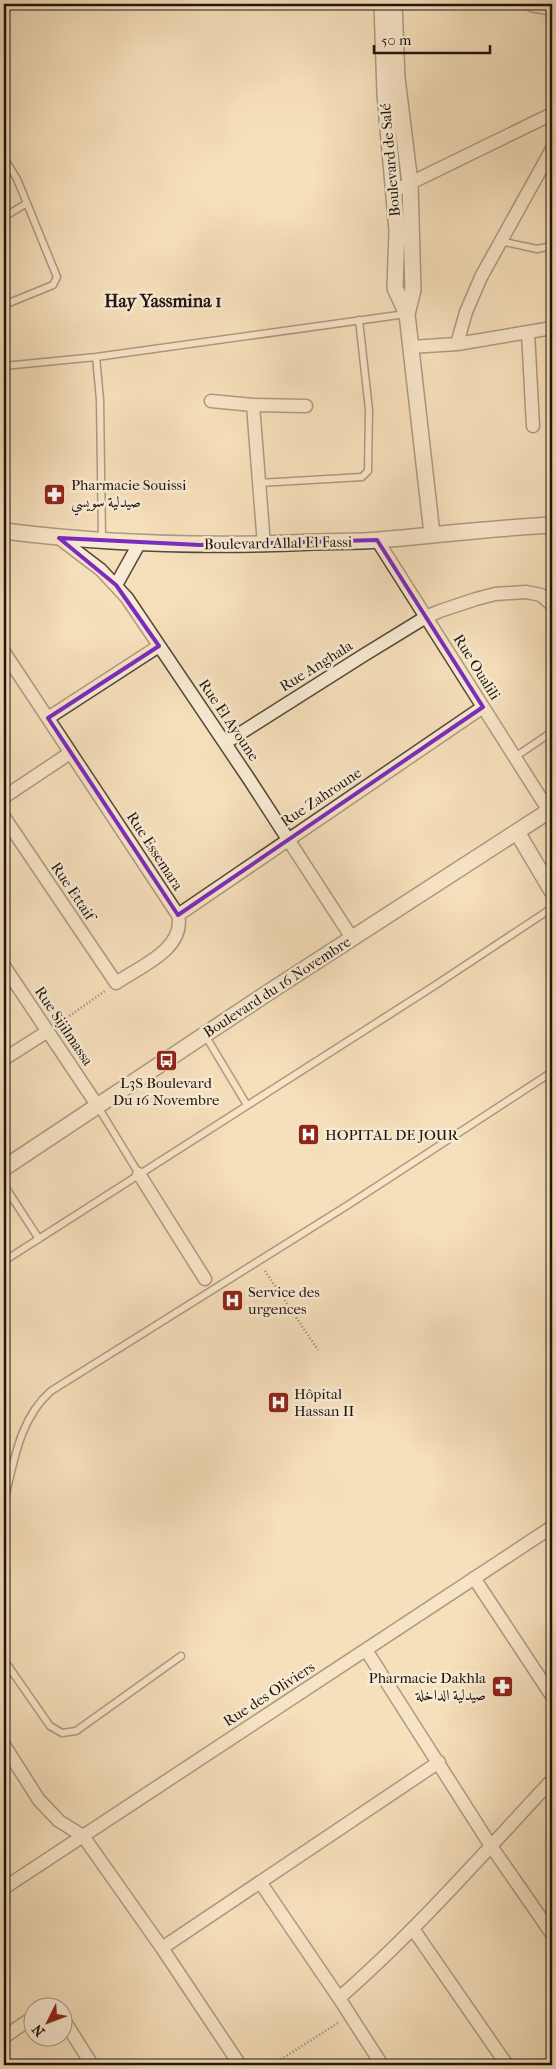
<svg xmlns="http://www.w3.org/2000/svg" width="556" height="2069" viewBox="0 0 556 2069" font-family="'IM FELL French Canon',Amiri,serif">
	<style>
		.lines { fill: none; stroke-linecap: round; stroke-linejoin: round }
		.service-casing { stroke: #544839; stroke-width: 9 }
		.minor-casing { stroke: #544839; stroke-width: 15 }
		.tertiary-casing { stroke: #544839; stroke-width: 18 }
		.path { stroke: #1e150e; stroke-width: 2.5; stroke-dasharray: 1 2.5; stroke-linecap: butt }
		.service { stroke: #f8ead3; stroke-width: 6 }
		.minor { stroke: #f8ead3; stroke-width: 12 }
		.tertiary { stroke: #f8ead3; stroke-width: 15 }
		.marked { fill: none; stroke: #7b2cbf; stroke-width: 4; stroke-linejoin: round }
		.labels { text-anchor: middle; stroke-width: 5; stroke-linejoin: round; paint-order: stroke }
		.street-label { font-size: 15px; fill: #1e150e; stroke: #f8ead3 }
		.poi-label { font-size: 15px; fill: #1e150e; stroke: #f8ead3; text-anchor: start }
		.quarter-label { font-size: 18px; font-weight: bold; fill: #1e150e; stroke: #f8ead3 }
	</style>
	<rect width="100%" height="100%" fill="#f5dfbb"/>
	<filter id="stains"><feTurbulence type="fractalNoise" baseFrequency=".004" numOctaves="4"/><feColorMatrix values="0 0 0 0 .2 0 0 0 0 .09 0 0 0 0 .02 0 0 0 .5 -.17"/></filter>
	<radialGradient id="worn" r=".72"><stop offset=".6" stop-color="#630" stop-opacity="0"/><stop offset="1" stop-color="#630" stop-opacity=".3"/></radialGradient>
	<g class="lines">
		<defs>
			<path id="service" d="M4,158L17,179L57,277L53,285L4,305
				M4,217L27,203
				M500,241L537,249L552,246
				M96,357L100,400L102,540
				M4,366L96,357L406,314
				M259,483L362,477L368,471L369,410L359,320
				M515,757L552,732
				M205,1035L247,1105
				M98,1107L139,1174
				M4,1185L39,1239
				M4,1261L434,986L552,908
				M4,1502C14,1462 19,1419 51,1391L348,1205L552,1072
				M4,1660L50,1726L62,1733L76,1731L181,1656"/>
			<path id="minor" d="M394,191L552,114
				M528,332L533,426
				M457,344L466,312L481,277L552,149
				M411,347L457,344L552,328
				M211,401L253,405
				M59,538L101,570L127,598L249,779L352,938
				M377,540L549,811
				M264,545L253,405L306,406
				M116,585L140,542
				M4,652L178,915C186,949 139,967 116,983L4,817
				M48,718L159,646
				M225,743L364,655L426,617L440,611L476,599L495,594L526,592L541,595L552,605
				M4,797L70,753
				M178,915L483,707
				M4,966L97,1105
				M4,1059L48,1031
				M139,1174L205,1279
				M474,1578L552,1696
				M366,1650L491,1846L552,1934
				M4,1745L39,1800L59,1821L83,1836L162,1948L240,2065
				M260,1882L339,1998
				M4,1888L552,1527
				M413,1929L507,2065
				M162,1948L439,1762
				M62,2017L92,2065
				M4,2037L32,2018
				M382,2065L339,1998C416,1931 483,1854 552,1780"/>
			<path id="tertiary" d="M382,4L385,94L397,231L395,288L407,314L432,534
				M394,4L397,78L410,183L413,290L407,314
				M533,4L552,7
				M4,531C107,544 210,547 314,542C335,541 357,542 379,540C436,535 494,528 552,525
				M517,832L552,891
				M4,1168L272,990L552,809"/>
		</defs>
		<use href="#service" class="service-casing"/>
		<use href="#minor" class="minor-casing"/>
		<use href="#tertiary" class="tertiary-casing"/>
		<path class="path" d="M58,1024L105,991
			M265,1271L318,1350
			M272,2065L338,2023"/>
		<use href="#service" class="service"/>
		<use href="#minor" class="minor"/>
		<use href="#tertiary" class="tertiary"/>
	</g>
	<path d="M0 0H556V2069H0ZM59,538L200,545L377,540L483,707L178,915L48,718L159,646L116,585Z" fill="#f5dfbb" fill-opacity=".55" fill-rule="evenodd"/>
	<path class="marked" d="M59,538L200,545L377,540L483,707L178,915L48,718L159,646L116,585Z"/>
	<defs>
		<symbol id="pharmacy-square" viewBox="-11 -11 22 22"><rect x="-9" y="-9" width="18" height="18" rx="4" fill="#8f2418" stroke="#f8ead3"/><path d="M-2-6h4v4h4v4h-4v4h-4v-4h-4v-4h4Z" fill="#fff"/></symbol>
		<symbol id="bus-square" viewBox="-11 -11 22 22"><rect x="-9" y="-9" width="18" height="18" rx="4" fill="#8f2418" stroke="#f8ead3"/><path d="M-5-6H5V4H4V6H2V4H-2V6H-4V4H-5ZM-3.5-4V0h7V-4ZM-3.5 1.2v1.5H-2V1.2ZM2 1.2v1.5H3.5V1.2Z" fill="#fff"/></symbol>
		<symbol id="hospital-square" viewBox="-11 -11 22 22"><rect x="-9" y="-9" width="18" height="18" rx="4" fill="#8f2418" stroke="#f8ead3"/><path d="M-5-5h3v3.5h4V-5h3V5h-3V1.5h-4V5h-3Z" fill="#fff"/></symbol>
	</defs>
	<g fill-rule="evenodd">
		<use href="#pharmacy-square" x="42" y="482" width="25" height="25"/>
		<use href="#bus-square" x="154" y="1048" width="25" height="25"/>
		<use href="#hospital-square" x="296" y="1122" width="25" height="25"/>
		<use href="#hospital-square" x="220" y="1288" width="25" height="25"/>
		<use href="#hospital-square" x="266" y="1390" width="25" height="25"/>
		<use href="#pharmacy-square" x="490" y="1674" width="25" height="25"/>
	</g>
	<g class="labels">
		<g class="street-label">
			<text transform="translate(390 160) rotate(-95)" y="5">Boulevard de Salé</text>
			<text transform="translate(278 543) rotate(-1)" y="5">Boulevard Allal El Fassi</text>
			<text transform="translate(316 666) rotate(-32)" y="5">Rue Anghala</text>
			<text transform="translate(477 667) rotate(58)" y="5">Rue Oualili</text>
			<text transform="translate(229 720) rotate(56)" y="5">Rue El Ayoune</text>
			<text transform="translate(321 797) rotate(-34)" y="5">Rue Zahroune</text>
			<text transform="translate(155 851) rotate(57)" y="5">Rue Essemara</text>
			<text transform="translate(73 891) rotate(56)" y="5">Rue Ettaif</text>
			<text transform="translate(277 987) rotate(-33)" y="5">Boulevard du 16 Novembre</text>
			<text transform="translate(64 1026) rotate(56)" y="5">Rue Sijilmassa</text>
			<text transform="translate(269 1694) rotate(-33)" y="5">Rue des Oliviers</text>
		</g>
		<g class="poi-label">
			<text x="71" y="490">Pharmacie Souissi<tspan x="71" dy="17">صيدلية سويسي</tspan></text>
			<text x="166" y="1088" text-anchor="middle">L3S Boulevard<tspan x="166" dy="17">Du 16 Novembre</tspan></text>
			<text x="325" y="1140">HOPITAL DE JOUR</text>
			<text x="248" y="1297">Service des<tspan x="248" dy="17">urgences</tspan></text>
			<text x="294" y="1399">Hôpital<tspan x="294" dy="17">Hassan II</tspan></text>
			<text x="486" y="1683" text-anchor="end">Pharmacie Dakhla<tspan x="486" dy="17">صيدلية الداخلة</tspan></text>
		</g>
		<g class="quarter-label">
			<text x="163" y="307">Hay Yassmina 1</text>
		</g>
	</g>
	<rect width="556" height="2069" fill="none" stroke="#f5dfbb" stroke-width="20"/>
	<rect x="5" y="5" width="546" height="2059" fill="none" stroke="#1e150e" stroke-width="2.5"/>
	<rect x="10" y="10" width="536" height="2049" fill="none" stroke="#1e150e"/>
	<g transform="translate(48 2022) rotate(228)"><circle r="24" fill="#f8ead3" stroke="#a19584"/>
	<path d="M0-4L9 19L0 12L-9 19Z" fill="#8f2418"/>
	<text y="-8" font-size="14" font-weight="bold" text-anchor="middle" fill="#1e150e">N</text>
	</g>
	<path d="M374 45v8h116v-8" fill="none" stroke="#1e150e" stroke-width="2.5"/>
	<text x="381" y="45" font-size="15" fill="#1e150e" stroke="#f8ead3" stroke-width="4" paint-order="stroke">50 m</text>
	<rect width="100%" height="100%" filter="url(#stains)"/>
	<rect width="100%" height="100%" fill="url(#worn)"/>
</svg>
